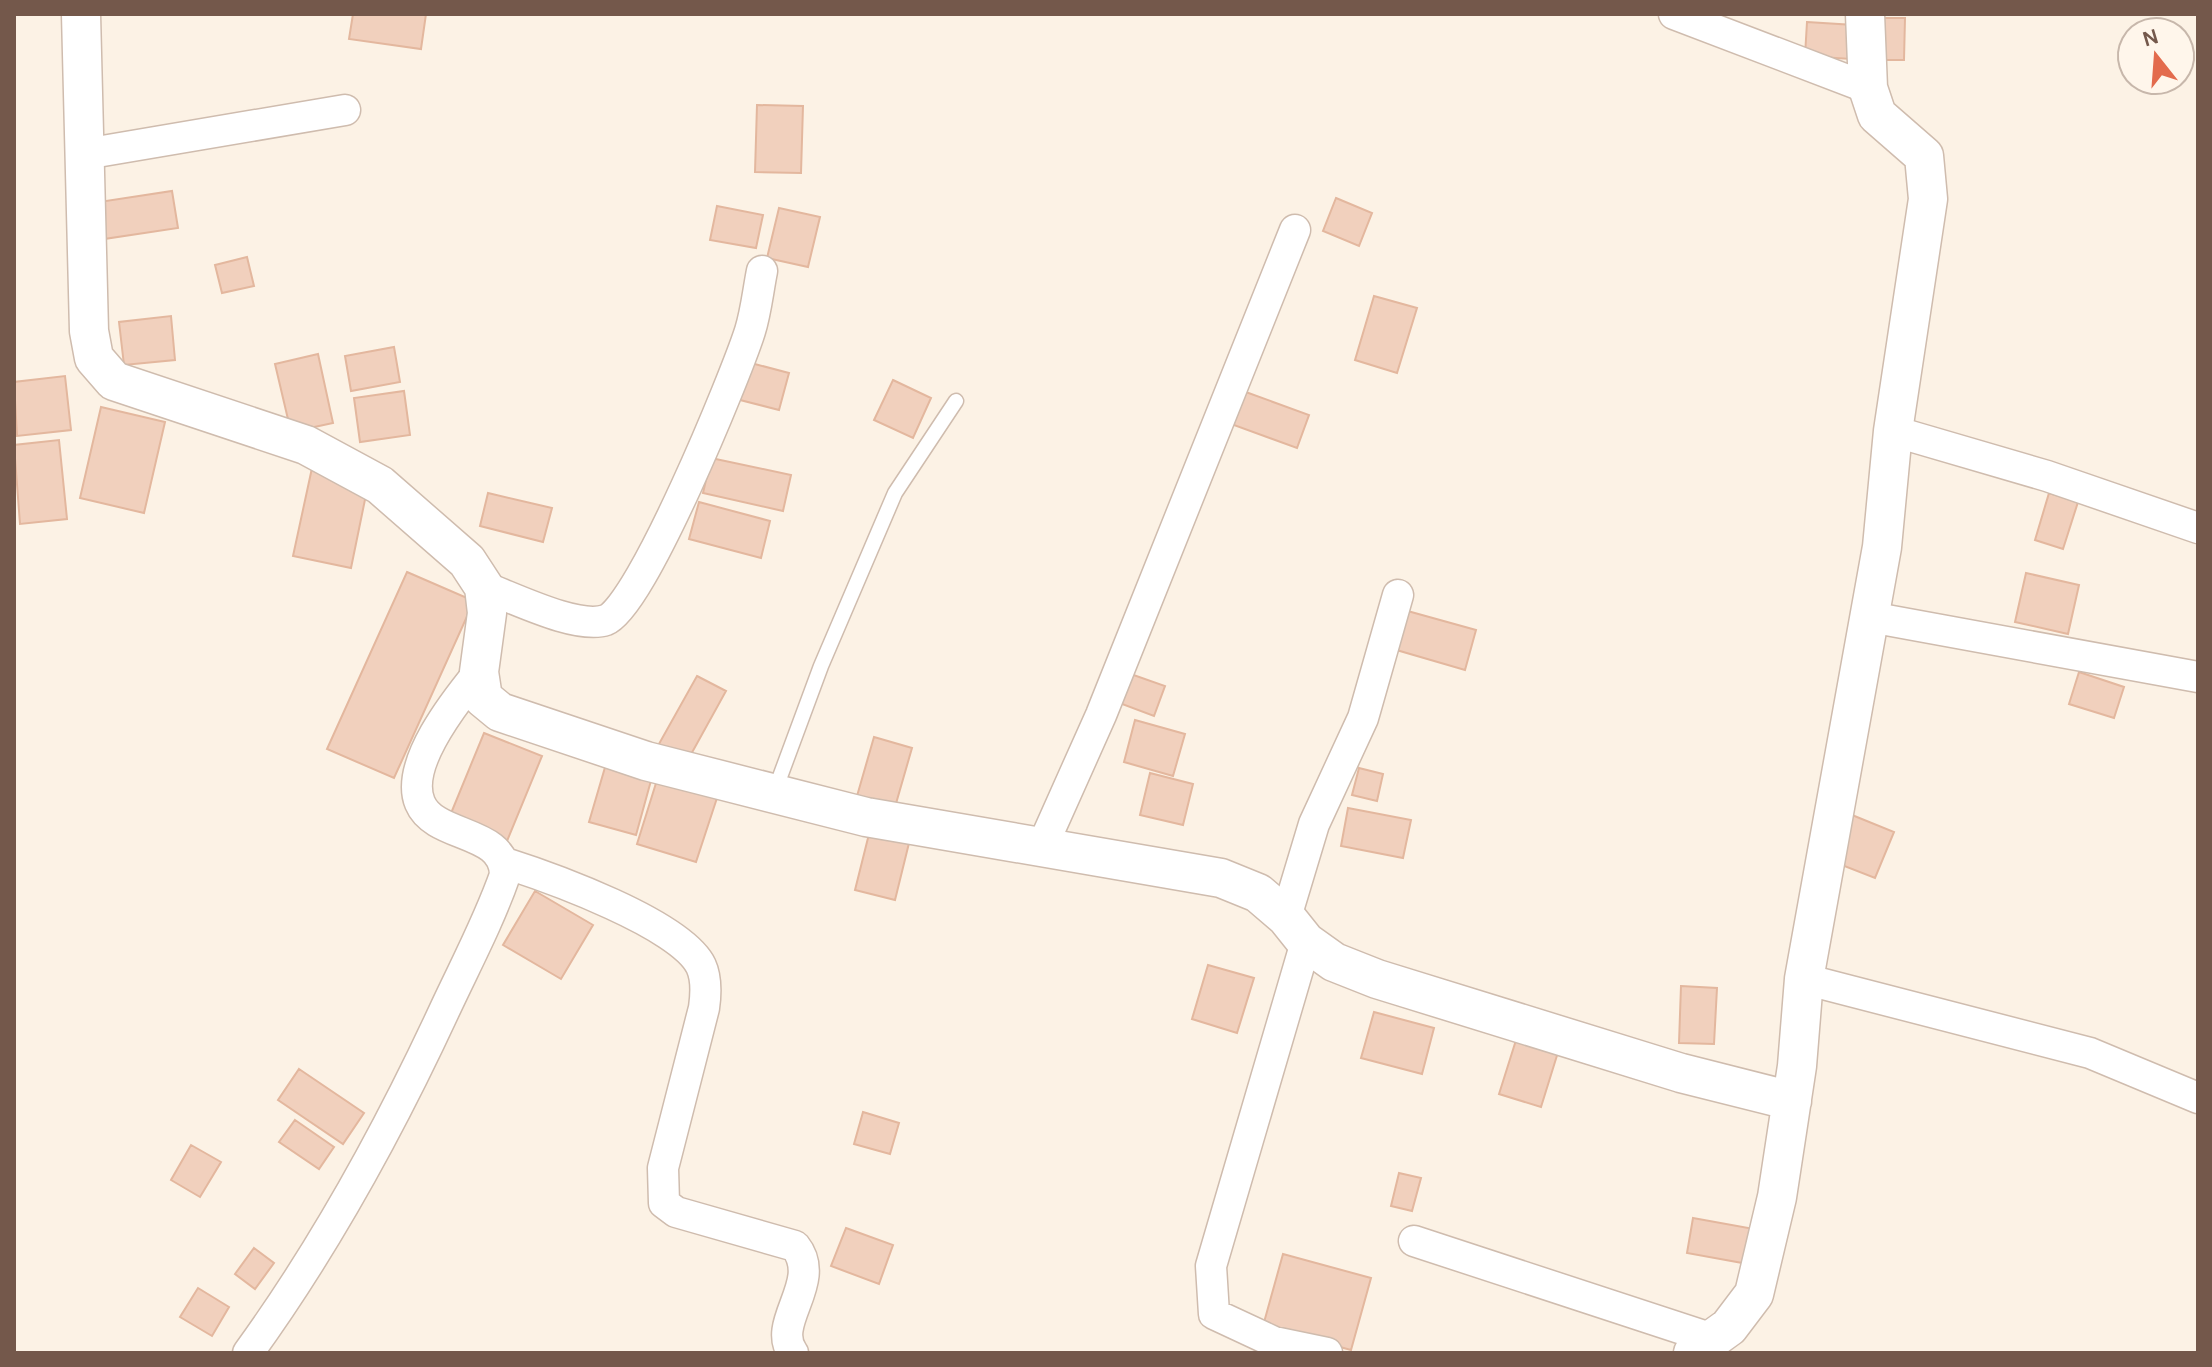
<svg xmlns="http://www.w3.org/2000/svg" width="2212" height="1367" viewBox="0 0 2212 1367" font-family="Karla,sans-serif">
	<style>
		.building { fill: #f1d0bd; stroke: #e3b79e; stroke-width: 2 }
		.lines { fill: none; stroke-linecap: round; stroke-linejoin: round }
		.service-casing { stroke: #cfbcae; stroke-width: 17 }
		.minor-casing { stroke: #cfbcae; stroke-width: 33 }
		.tertiary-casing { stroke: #cfbcae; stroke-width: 41 }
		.service { stroke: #fff; stroke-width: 14 }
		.minor { stroke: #fff; stroke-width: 30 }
		.tertiary { stroke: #fff; stroke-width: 38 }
	</style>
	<rect width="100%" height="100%" fill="#fcf2e5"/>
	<path class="building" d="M353,14H426L421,49L349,39Z
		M1876,18H1905L1904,60H1876Z
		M1807,22L1854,25L1851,59L1805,56Z
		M757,105L803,106L801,173L755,172Z
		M172,191L178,228L104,239L99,202Z
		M1336,198L1372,213L1359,246L1323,231Z
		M717,206L763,215L756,248L710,240Z
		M779,208L820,217L808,267L767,258Z
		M247,257L254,286L222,293L215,265Z
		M1374,296L1417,308L1397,373L1355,360Z
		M171,316L175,360L124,365L119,322Z
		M394,347L400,382L351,391L345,356Z
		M318,354L333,423L291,432L275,364Z
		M751,363L789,373L779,410L740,400Z
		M65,376L71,430L17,436L14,382Z
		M893,380L931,398L913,438L874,420Z
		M404,391L410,435L360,442L354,398Z
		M1243,391L1309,415L1297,448L1231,424Z
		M101,407L165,422L144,513L80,498Z
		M59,440L67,519L20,524L14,445Z
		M711,458L791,475L783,511L703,493Z
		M312,468L369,480L351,568L293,556Z
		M488,493L552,508L543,542L480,526Z
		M2049,493L2078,502L2063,549L2035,540Z
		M699,502L770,521L761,558L689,539Z
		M407,572L474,601L394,778L327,749Z
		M2026,573L2079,585L2068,634L2015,622Z
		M1404,610L1476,630L1465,670L1393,649Z
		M1125,672L1165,686L1154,716L1114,701Z
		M2079,672L2124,687L2114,718L2069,704Z
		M697,676L726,691L684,767L655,751Z
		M1135,720L1185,734L1173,776L1124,762Z
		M484,733L542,756L505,846L447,823Z
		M874,737L912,748L895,807L857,796Z
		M606,764L652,777L636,835L589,822Z
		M1359,768L1383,774L1377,801L1352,795Z
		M1150,773L1193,784L1183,825L1140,815Z
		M657,780L717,798L696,862L637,844Z
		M1348,808L1411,820L1403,858L1341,846Z
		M1852,815L1894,832L1875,878L1834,862Z
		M870,830L910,839L895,900L855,890Z
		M535,891L593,925L561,979L503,945Z
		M1208,965L1254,978L1237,1033L1192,1019Z
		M1681,986L1717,988L1714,1044L1679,1043Z
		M1374,1012L1434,1028L1422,1074L1361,1058Z
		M1517,1037L1559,1049L1541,1107L1499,1094Z
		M299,1069L364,1113L343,1144L278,1100Z
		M863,1112L899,1123L890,1154L854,1144Z
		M295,1120L334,1147L319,1169L279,1142Z
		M191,1145L221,1162L200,1197L171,1180Z
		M1399,1173L1421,1178L1412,1211L1391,1206Z
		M1693,1218L1754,1229L1748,1264L1687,1253Z
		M846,1228L893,1245L879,1284L831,1266Z
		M254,1248L274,1263L255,1289L235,1274Z
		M1283,1254L1371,1278L1351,1350L1263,1326Z
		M198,1288L229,1307L212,1336L180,1317Z"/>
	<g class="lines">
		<defs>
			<path id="service" d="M774,793L821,666L895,493L956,401"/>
			<path id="minor" d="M1674,14L1868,88
				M85,154L345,110
				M1893,431L2047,476L2198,528
				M484,587C512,597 577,630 606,620C641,607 736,375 750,331C756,312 758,291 762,271
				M1870,617L2198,677
				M1042,847L1101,715L1295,230
				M505,863C549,877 681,924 701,966C707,979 706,994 704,1008L663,1168L664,1203L676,1212L795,1246C824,1282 770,1323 793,1353
				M1286,917L1314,824L1363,718L1398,595
				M1306,942L1211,1266L1214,1314L1274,1342L1327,1353
				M1804,979L2090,1053L2198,1098
				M1414,1241L1713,1339
				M248,1353C327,1244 389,1130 445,1009C466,964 489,921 505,875C505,829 435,839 420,803C404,765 456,700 479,672"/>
			<path id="tertiary" d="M81,14L89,331L94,358L114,381L306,445L380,485L467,561L484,587L487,613L479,672L483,698L500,712L646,761L866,817L1221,878L1258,893L1286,917L1306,942L1334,962L1377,979L1681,1073L1792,1101
				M1693,1353L1729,1327L1754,1294L1777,1197L1797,1066L1804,979L1882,547L1893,431L1928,199L1924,156L1877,115L1868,88L1865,14"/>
		</defs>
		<use href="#service" class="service-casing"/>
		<use href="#minor" class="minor-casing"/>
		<use href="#tertiary" class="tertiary-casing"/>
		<use href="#service" class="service"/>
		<use href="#minor" class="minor"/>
		<use href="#tertiary" class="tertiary"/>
	</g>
	<rect width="2212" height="1367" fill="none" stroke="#74584b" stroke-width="32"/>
	<g transform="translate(2156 56) rotate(343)"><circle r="38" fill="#fff6eb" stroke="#c7b7ab" stroke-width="2"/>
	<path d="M0-6L14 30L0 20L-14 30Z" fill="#e36b4d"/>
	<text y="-12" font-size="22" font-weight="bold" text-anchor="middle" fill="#74584b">N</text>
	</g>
</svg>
